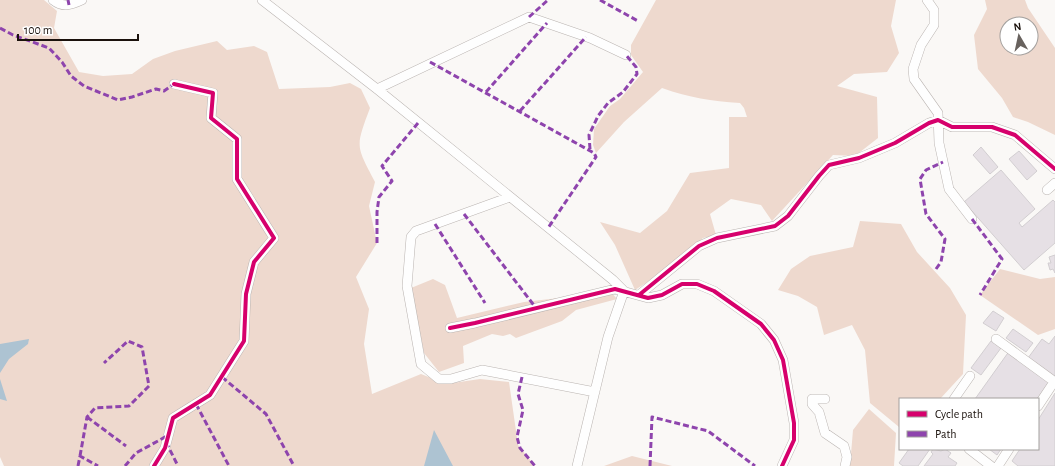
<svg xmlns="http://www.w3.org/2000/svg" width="1055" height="466" viewBox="0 0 1055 466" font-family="'Alegreya Sans',sans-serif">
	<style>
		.green { fill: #eed9ce; fill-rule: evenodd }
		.water { fill: #adc3d2 }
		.building { fill: #e6e0e5; stroke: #d2ced1 }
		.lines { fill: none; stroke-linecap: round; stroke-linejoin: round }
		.minor-casing { stroke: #bab4b1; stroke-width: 10 }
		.minor { stroke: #fefefe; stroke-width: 9 }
		.quiet { stroke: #8e44ad; stroke-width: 3; stroke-dasharray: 6 3; stroke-linecap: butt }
		.cycleway-casing { stroke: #fff; stroke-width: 6 }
		.cycleway { stroke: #d6006c; stroke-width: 4 }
	</style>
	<rect width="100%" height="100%" fill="#faf8f6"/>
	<path class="green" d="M0,0H44L57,11L54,28L79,72L103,76L132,74L153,59L175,51L217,41L227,50L254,46L267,52L279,89L330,87L350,83L361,89L370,108C355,148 356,145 375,182L369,206L377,243L356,277L369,309L364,344L372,394L421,374L446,384L480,379L509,382L518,445L535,466H4L0,457Z
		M656,0H896L891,26L899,53L887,72L854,74L837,86L877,97L878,138L855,156L833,155L772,221L761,205L731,199L710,214L716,235L703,238L663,272L635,290L615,245L600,222L640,233L667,211L690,173L729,168V117H747L744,108L740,103C711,101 690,98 662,88L624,122L596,153L593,145L594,129L610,106L620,99L643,72L631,55V45Z
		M985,0H1025L1028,8L1055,48V135L1028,122L1013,117L1002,98L978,69L974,35L987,9ZM1007,24H1031V48H1007Z
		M860,221L901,224L917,252L950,288L966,315L963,374L940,399H900L899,427L870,403L865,350L852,325L824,335L817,307L798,296L778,290L791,269L810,256L853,247Z
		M1000,269L1040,279L1055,277V329L1038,335L980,295Z
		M433,279L445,285L457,318L524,302L611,292L617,299L576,310L562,321L516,338L510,334L503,336L492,334L463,346L464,363L439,372L424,353L411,288Z
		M869,409L896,433L894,466H850L853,430Z
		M632,456L672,466H604Z"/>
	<path class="water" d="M29,339L28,344L9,359L0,373V344Z
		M0,379L7,401L0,399Z
		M434,430L453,466H424Z"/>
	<path class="building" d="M981,147L998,167L990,174L973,155Z
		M1019,151L1037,171L1027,180L1009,159Z
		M1001,170L1035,209L1019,223L1022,227L1053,200L1055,202V243L1024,270L964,202Z
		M1055,255V273L1053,269L1050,270L1048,263H1051L1049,257Z
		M993,311L1004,318L996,331L983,323Z
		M1013,329L1033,343L1026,352L1006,338Z
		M1055,336V377L1049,382L1037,399H975L1010,350L1017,355L1015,358L1030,369L1028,358L1042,339L1049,344Z
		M991,341L1001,348L981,375L971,368Z
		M1055,393V466H1018L1012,461L1020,449H1038V420Z
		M909,449H930L918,466H903L899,463Z
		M933,449L941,451L945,449L951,453L948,457L957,463L955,466H924L933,454L931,452Z
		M989,449H1001L997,455Z"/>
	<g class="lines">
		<defs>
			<path id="minor" d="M53,0C63,8 71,5 82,0
				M262,0L377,89L613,280L624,291
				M927,0L934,10V25L921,45L913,69L914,79L938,113L939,143L949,189L972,219
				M377,89L529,17L590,38L626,55
				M1047,190L1055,183
				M510,197L416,231L411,237L407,286L421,364L439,379H451L482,370L595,392
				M639,295L699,246L717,238L775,226L788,216L819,176L829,165L859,158L895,143L929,123L938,120L952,127H992L1015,135L1055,169
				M450,328L475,323L615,289L648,298L662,295L682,284H697L714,291L761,324L774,340L783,360L794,423V440L782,466
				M996,339L1055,382
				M825,399H812V404L819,412L825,433L844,446L847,457L845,466
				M954,399L970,376
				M1038,406L1054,382
				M969,449L991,466
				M154,466L165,448L173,418L210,395L244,341L246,294L254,262L274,238L237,179V139L211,118L213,93L174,84
				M577,466L608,337L624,291
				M998,466L1009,449"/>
		</defs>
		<use href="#minor" class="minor-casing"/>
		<use href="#minor" class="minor"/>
		<path class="quiet" d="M68,0L69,5
			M600,0L638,21
			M529,17L548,0
			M0,28L13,35L49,48L62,62L71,76L84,86L118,100L132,97L156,89L164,91L174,84
			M430,62L594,153L596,157L548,228
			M486,92L547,23
			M520,111L586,37
			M590,149L589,135L598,116L608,103L623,92L637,74L636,67L626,55
			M464,214L536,308
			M972,219L1002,259L980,295
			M435,224L485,303
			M377,243V212L379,197L392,181L382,166L418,123
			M936,269L941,262L945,239L926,214L920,179L926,170L943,162
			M222,377L266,414L294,466
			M522,377L518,394L523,410L517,437L520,448L535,466
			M196,404L229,466
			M87,417L126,446
			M166,442L178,466
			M80,456L87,417L95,408L129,406L149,386L142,347L128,341L104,363
			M78,466L80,456L98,466
			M125,466L136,453L167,436
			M650,466L652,417L708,431L755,466"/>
		<defs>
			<path id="cycleway" d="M639,295L699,246L717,238L775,226L788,216L819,176L829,165L859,158L895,143L929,123L938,120L952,127H992L1015,135L1055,169
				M450,328L475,323L615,289L648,298L662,295L682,284H697L714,291L761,324L774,340L783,360L794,423V440L782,466
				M154,466L165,448L173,418L210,395L244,341L246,294L254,262L274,238L237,179V139L211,118L213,93L174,84"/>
		</defs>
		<use href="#cycleway" class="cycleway-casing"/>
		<use href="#cycleway" class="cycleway"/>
	</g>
	<rect x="899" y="398" width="140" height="52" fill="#ffffff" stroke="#a3a09e"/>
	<rect x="907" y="411" width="20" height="6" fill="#d6006c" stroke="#a3a09e"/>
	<text x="935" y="418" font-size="12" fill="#1a110c">Cycle path</text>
	<rect x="907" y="431" width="20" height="6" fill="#8e44ad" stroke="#a3a09e"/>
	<text x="935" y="438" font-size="12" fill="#1a110c">Path</text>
	<g transform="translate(1019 36) rotate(351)"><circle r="19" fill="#ffffff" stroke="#a3a09e"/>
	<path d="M0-3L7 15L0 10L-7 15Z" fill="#68625e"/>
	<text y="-6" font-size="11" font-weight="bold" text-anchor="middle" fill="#1a110c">N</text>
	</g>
	<path d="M18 34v6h120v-6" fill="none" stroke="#1a110c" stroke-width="2"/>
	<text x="24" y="34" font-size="12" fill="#1a110c" stroke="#ffffff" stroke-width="3" paint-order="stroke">100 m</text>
</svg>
